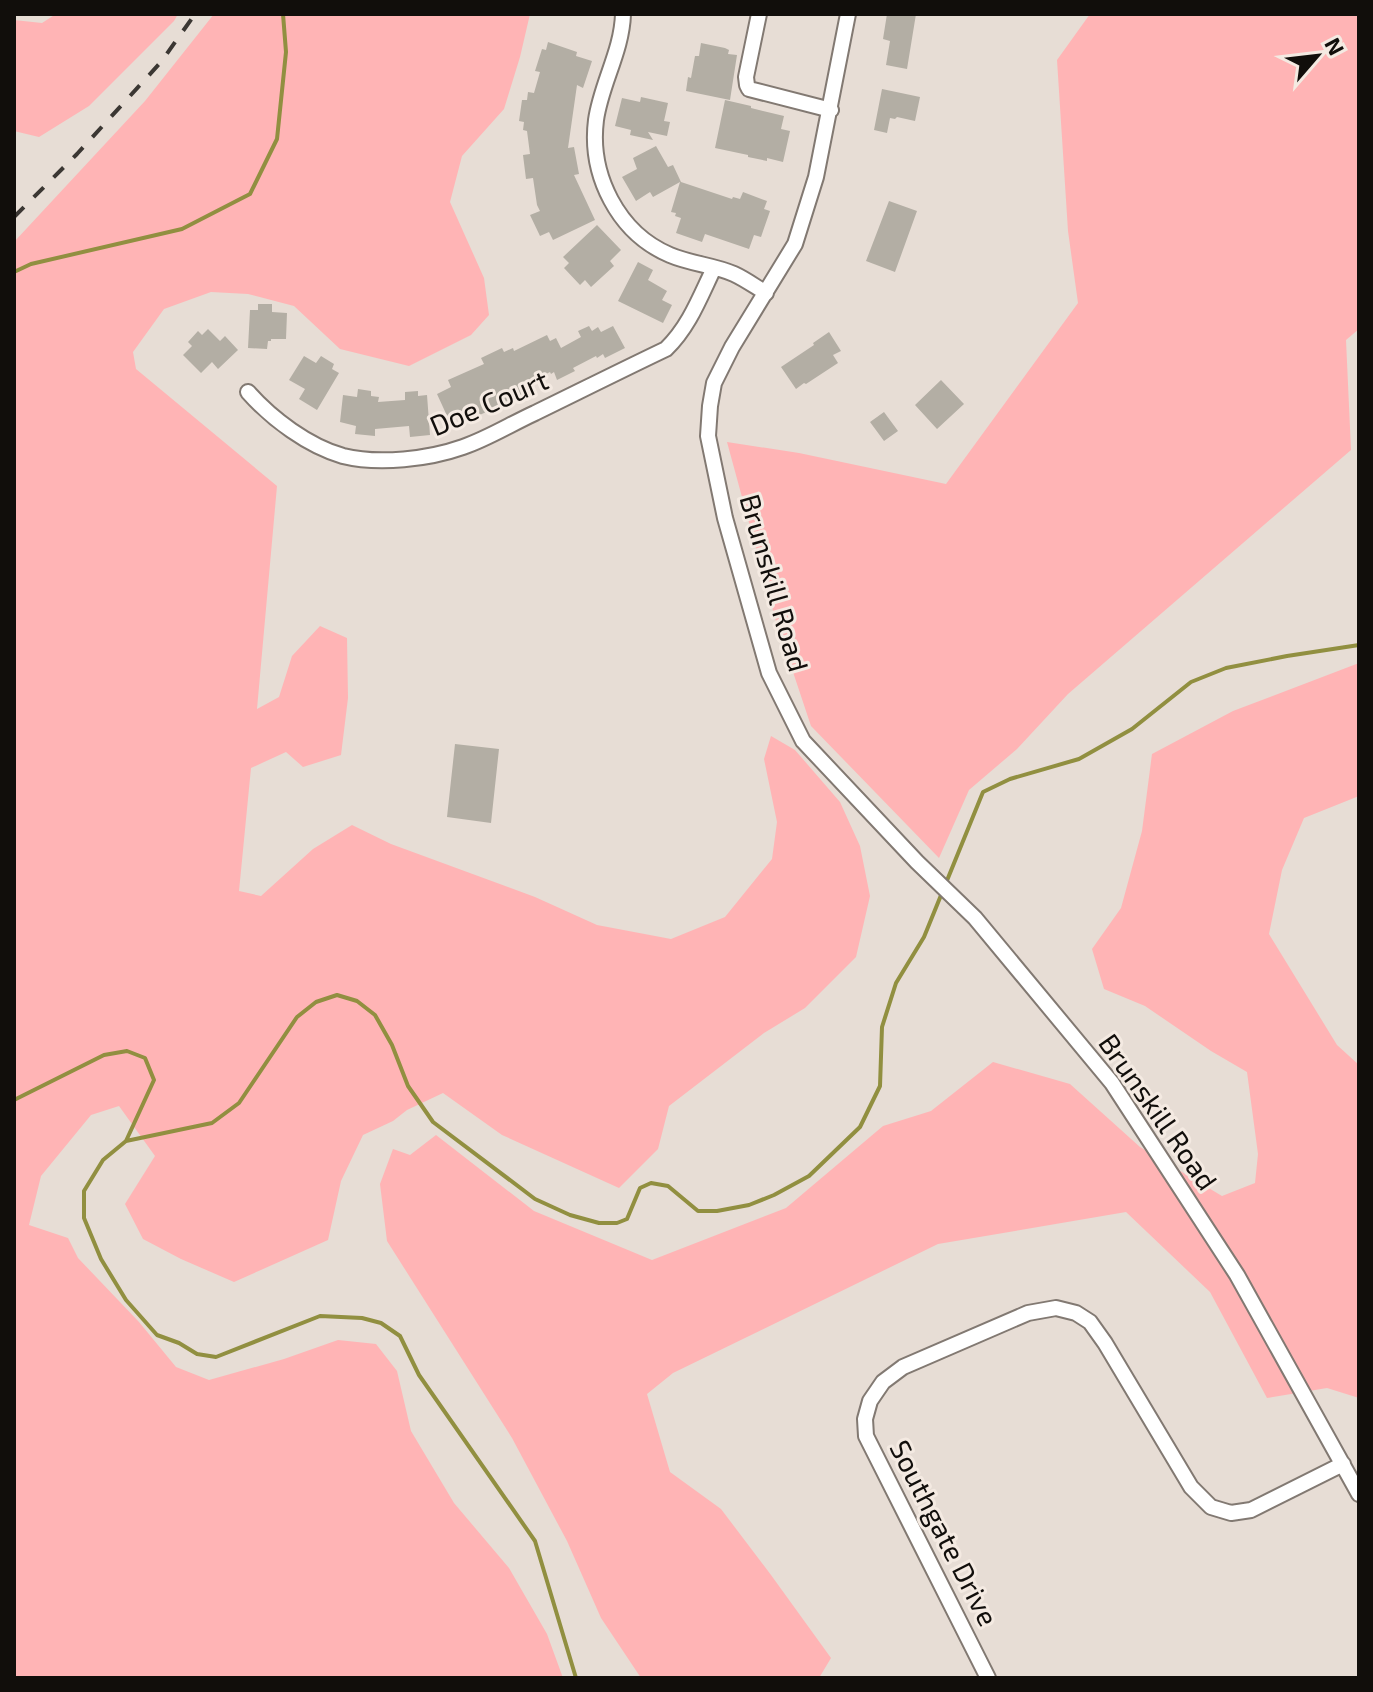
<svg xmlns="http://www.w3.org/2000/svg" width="1373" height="1692" viewBox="0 0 1373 1692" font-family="'Exo 2',sans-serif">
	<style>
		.green { fill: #ffb4b5 }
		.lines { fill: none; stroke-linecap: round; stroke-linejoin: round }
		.stream { stroke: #918f40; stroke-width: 4 }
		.building { fill: #b3aea4 }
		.street-casing { stroke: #827972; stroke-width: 18 }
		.street { stroke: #fff; stroke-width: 14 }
		.rail { stroke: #3b3733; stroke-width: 4; stroke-dasharray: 14 14; stroke-linecap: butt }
		.labels { text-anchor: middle; stroke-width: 6; stroke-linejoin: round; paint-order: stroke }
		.street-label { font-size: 28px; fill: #110e0b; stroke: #f4eae2 }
	</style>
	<rect width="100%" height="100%" fill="#e7ddd5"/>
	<path class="green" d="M56,14H178L174,21L89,106L39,137L14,131V20L42,23Z
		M214,14H530L520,57L504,109L462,156L450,202L484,278L489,315L471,335L409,366L340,349L294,306L248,294L211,292L164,309L133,352L136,369L277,486L257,709L279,697L292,656L320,626L347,638L348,698L341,755L303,767L286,752L251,768L239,891L261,896L313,849L352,825L391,844L535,897L597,925L671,939L725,917L772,859L777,822L764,759L771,736L795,750L840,802L860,846L870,896L856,957L805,1008L764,1033L669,1106L658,1149L619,1188L502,1135L443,1093L407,1110L393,1121L363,1135L341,1181L328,1240L234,1282L181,1259L143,1239L125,1204L155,1156L119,1106L91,1115L41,1176L29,1225L68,1238L78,1258L139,1322L176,1367L209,1380L284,1359L338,1340L376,1344L397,1371L411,1431L454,1503L509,1568L547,1634L563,1678H14V242L145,101Z
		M1090,14H1359V329L1346,340L1351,450L1068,694L1017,749L969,790L939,858L811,726L775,618L727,442L799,453L946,484L1078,303L1068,231L1057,60Z
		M1359,663V796L1304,818L1282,870L1269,934L1337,1045L1359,1065V1398L1327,1388L1267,1398L1210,1292L1126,1212L938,1244L673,1373L647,1394L670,1472L721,1509L771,1575L831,1658L819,1678H641L601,1618L567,1541L512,1438L387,1241L380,1184L393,1149L410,1155L436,1135L534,1211L652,1260L786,1208L883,1126L931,1111L993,1062L1070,1084L1140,1147L1222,1196L1255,1183L1258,1154L1247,1072L1211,1051L1145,1006L1104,989L1092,949L1121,908L1142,831L1152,754L1233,711Z"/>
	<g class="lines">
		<path class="stream" d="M14,272L31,264L182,229L250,194L277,139L286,52L283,14
			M14,1100L104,1055L127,1051L145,1058L154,1080L126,1141L103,1160L84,1191V1218L101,1259L126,1300L157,1335L179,1343L197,1354L216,1357L320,1316L362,1318L381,1323L400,1336L419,1375L535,1541L576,1678
			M126,1141L212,1123L239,1103L297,1017L316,1002L337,995L357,1001L375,1015L392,1045L408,1086L433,1122L535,1199L570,1215L599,1223H617L627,1219L640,1188L651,1183L668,1186L698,1211H717L749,1205L774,1195L809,1176L860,1127L880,1086L882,1027L896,983L924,937L983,792L1010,779L1079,759L1132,729L1191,682L1226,668L1287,656L1359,645"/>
	</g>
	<path class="building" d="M887,14H916L907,69L886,65L890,41L883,39Z
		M548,42L577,52L576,56L592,61L583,88L577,85L568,148L574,147L579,174L574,175L595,220L553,240L549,232L540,236L530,215L540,211L537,205L533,178L526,179L523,155L530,154L527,131L523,130L524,122L519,121L522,100H527L528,92L534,93L540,72L535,71L542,49L546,50Z
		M701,43L725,48L729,50L728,54L737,55L730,100L686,91L688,77L691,78L695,56H699Z
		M882,89L920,97L915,121L897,117L895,119L890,118L887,133L874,130Z
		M641,97L668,103L664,121L670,122L667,136L648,132L653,140L630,135L631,130L615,126L622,98L640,102Z
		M725,100L751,106V108L784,116L781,129L790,131L783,162L767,158V161L748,157V155L715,148Z
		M656,146L668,167L673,165L681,182L732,199L733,197L740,199L743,192L767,201L764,209L770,211L761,237L754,235L749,249L705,234L702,242L676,233L681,218L675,216L676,213L671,212L680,182L653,197L650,192L636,201L622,177L637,169L633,158Z
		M889,201L917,211L895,272L866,261Z
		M597,225L621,250L610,261L614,266L591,287L585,280L580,285L564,268L569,263L563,257Z
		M638,262L653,270L648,280L667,291L662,300L672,305L663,323L618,301Z
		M258,304H272V312L287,313L286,339H271V341H268L267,349L248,348L250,310H258Z
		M589,326L592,331L598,327L601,332L613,326L625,348L605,358L603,354L597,358L596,356L573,368L575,371L557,380L554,372L551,374L550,372L524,385L528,394L468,420L465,413L462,414V412L448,418L437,394L451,387L448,380L484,364L481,358L502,348L504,352L513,348L514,351L547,335L550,341L556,338L561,348L581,337L578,331Z
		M208,329L220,341L225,336L238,350L218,369L212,362L201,373L183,355L192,346L188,342L198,331L202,335Z
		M829,332L841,351L833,355L838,363L806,384L804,383L796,389L781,367L814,345L813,343Z
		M304,356L316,363L321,356L334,364L332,369L339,373L317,410L299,399L305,389L289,380Z
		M941,380L964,404L937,429L915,405Z
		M358,389L371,391V396L379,397L378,402L405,400V392L418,391V396L427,395L430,435L410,437L409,426L375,429V436L355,434L356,426L340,422L343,395L357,397Z
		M884,412L898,431L884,441L870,422Z
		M455,744L499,749L491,823L447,817Z"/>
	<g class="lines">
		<defs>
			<path id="street" d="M623,14C622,51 601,84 596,120C589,175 618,233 670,255C691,264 714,265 734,274C745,279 756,287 766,293
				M759,14L746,77L747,85L749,89L831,110
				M848,14L816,177L795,244L732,347L714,383L710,406L708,436L725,518L769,673L803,741L917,862L975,918L1112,1083L1237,1275L1359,1494
				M248,392C272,419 308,446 343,456C379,465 429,459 463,447C487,439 511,424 535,413C578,392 622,370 666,349C689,327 700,297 714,268
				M988,1678L866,1436L865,1419L870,1401L883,1382L903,1367L1028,1313L1056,1308L1076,1313L1090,1322L1105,1343L1191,1487L1211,1507L1231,1513L1251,1510L1343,1464"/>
		</defs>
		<use href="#street" class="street-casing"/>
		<use href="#street" class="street"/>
		<path class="rail" d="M14,217L77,154L161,62L195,14"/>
	</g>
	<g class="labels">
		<g class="street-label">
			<text transform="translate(489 403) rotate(-23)" y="10">Doe Court</text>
			<text transform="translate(774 583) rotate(74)" y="10">Brunskill Road</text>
			<text transform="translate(1158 1112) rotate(55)" y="10">Brunskill Road</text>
			<text transform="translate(944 1533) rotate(63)" y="10">Southgate Drive</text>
		</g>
	</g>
	<rect width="1373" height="1692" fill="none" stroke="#110e0b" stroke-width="32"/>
	<g transform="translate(1317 56) rotate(62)" stroke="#f4eae2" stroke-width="6" paint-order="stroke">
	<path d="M0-6L14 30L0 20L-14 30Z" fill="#110e0b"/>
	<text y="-12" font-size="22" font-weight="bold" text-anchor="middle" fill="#110e0b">N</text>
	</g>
</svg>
